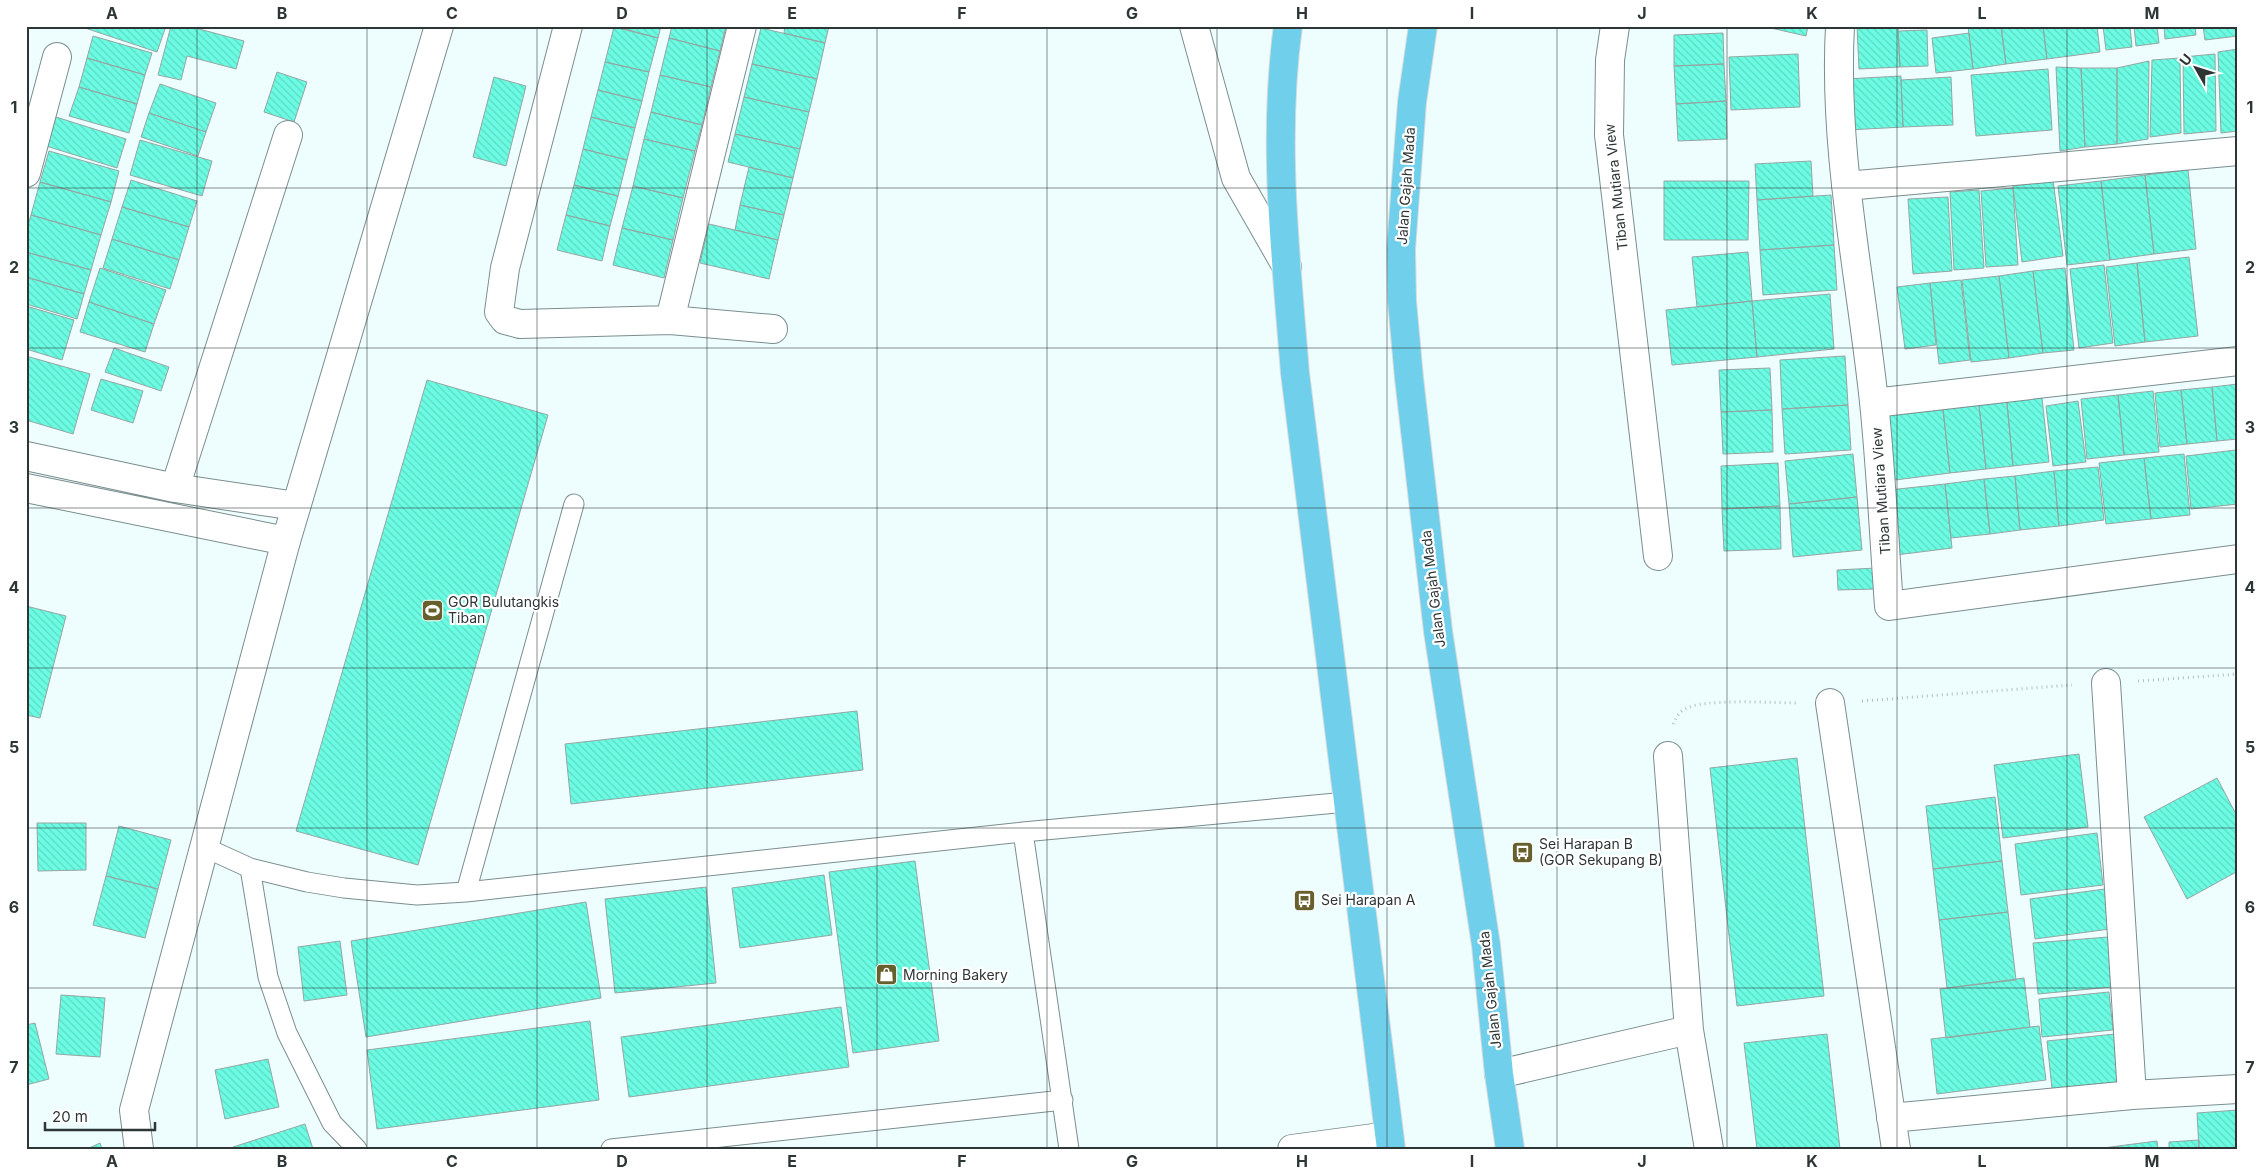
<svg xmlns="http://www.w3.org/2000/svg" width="2264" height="1175" viewBox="0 0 2264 1175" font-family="Inter,sans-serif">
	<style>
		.building { fill: url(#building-back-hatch); stroke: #95a6a2 }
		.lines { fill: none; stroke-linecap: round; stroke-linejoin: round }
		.service-casing { stroke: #7b8d8e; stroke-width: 21 }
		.minor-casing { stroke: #7b8d8e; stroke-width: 30 }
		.tertiary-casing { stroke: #7b8d8e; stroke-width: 30 }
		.trunk-casing { stroke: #d9dbdb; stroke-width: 30 }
		.path { stroke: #b1bebf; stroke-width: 3; stroke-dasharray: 1 4; stroke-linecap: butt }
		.service { stroke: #fff; stroke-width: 19 }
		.minor { stroke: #fff; stroke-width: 28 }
		.tertiary { stroke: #fff; stroke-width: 28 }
		.trunk { stroke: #70cfea; stroke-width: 28 }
		.grid { fill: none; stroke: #2d3535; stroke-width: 1; stroke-opacity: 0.55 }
		.labels { text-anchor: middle; stroke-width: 4.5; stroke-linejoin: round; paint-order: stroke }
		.street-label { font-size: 14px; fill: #2d3535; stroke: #fff }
		.poi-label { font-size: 14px; fill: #2d3535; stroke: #fff; text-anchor: start }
		.neatline { fill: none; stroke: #2d3535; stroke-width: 2 }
		.grid-label { font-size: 16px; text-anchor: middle; font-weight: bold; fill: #2d3535 }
	</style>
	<defs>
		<pattern id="building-back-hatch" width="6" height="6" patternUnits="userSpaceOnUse" patternTransform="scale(1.25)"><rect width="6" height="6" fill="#6bfce3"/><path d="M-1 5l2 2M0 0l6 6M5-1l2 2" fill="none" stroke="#5dd9c3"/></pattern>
	</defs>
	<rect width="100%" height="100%" fill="#eefeff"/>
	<path class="building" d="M79,26H166L157,52Z
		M171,26H188L244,41L236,69L187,56L181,80L158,75Z
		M614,26H661L658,38Z
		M672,26H726L720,51L669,38Z
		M785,26H829L825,43L784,33Z
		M1762,26H1808L1806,36Z
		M1857,26H1898L1900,67L1859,69Z
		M1968,26H2001L2006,64L1973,69Z
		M2001,26H2043L2047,59L2006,64Z
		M2043,26H2097L2100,52L2047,59Z
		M2103,26H2130L2132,47L2106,50Z
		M2134,26H2157L2159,43L2136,46Z
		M2164,26H2195L2196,35L2165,39Z
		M2203,26H2238V36L2205,40Z
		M614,27L658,38L649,72L605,62Z
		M761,28L825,43L817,79L752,64Z
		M1927,30L1928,66L1900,67L1898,31Z
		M1723,33L1724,64L1674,66V35Z
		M1969,33L1973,69L1936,73L1932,38Z
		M93,36L152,53L145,75L87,58Z
		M669,38L720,51L711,87L660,75Z
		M2238,49V131L2221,133L2218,52Z
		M1798,54L1800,107L1731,110L1729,57Z
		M2215,54L2216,131L2184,134L2183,57Z
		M87,58L145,75L137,104L79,87Z
		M2180,58L2181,133L2150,137L2152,60Z
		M2149,61L2148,139L2117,144V68Z
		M605,62L649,72L642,101L598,90Z
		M752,64L817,79L809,112L744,97Z
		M1724,64L1726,101L1676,104L1674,66Z
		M2056,67L2081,68L2085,147L2060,151Z
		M2081,68H2117V144L2085,147Z
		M2048,69L2052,130L1976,136L1971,75Z
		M277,72L307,82L294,122L264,112Z
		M660,75L711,87L702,125L651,112Z
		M1901,76L1903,127L1848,130L1846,79Z
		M494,77L526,86L506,166L473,157Z
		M1951,77L1953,125L1903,127L1901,80Z
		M160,84L216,103L206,132L149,113Z
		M79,87L137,104L129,133L69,116Z
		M598,90L642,101L635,128L591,117Z
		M744,97L809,112L800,149L735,134Z
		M1726,101L1727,139L1678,141L1676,104Z
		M651,112L702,125L695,151L644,139Z
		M149,113L206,132L198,156L141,137Z
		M56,117L126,139L117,168L46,146Z
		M591,117L635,128L627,160L583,149Z
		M735,134L800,149L793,178L728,162Z
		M644,139L695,151L683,198L633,186Z
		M140,140L212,161L202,196L130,175Z
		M583,149L627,160L618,196L574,185Z
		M49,151L119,171L111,202L40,182Z
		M1811,161L1813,196L1757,200L1755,164Z
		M749,167L793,178L784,215L740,205Z
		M2188,170L2196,249L2154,254L2145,175Z
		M2145,175L2154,254L2110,260L2101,181Z
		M131,180L197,201L189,227L122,207Z
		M2053,180L2063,256L2022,262L2013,186Z
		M1664,181H1749L1748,240H1664Z
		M2101,181L2110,260L2067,265L2058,186Z
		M40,182L111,202L101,235L31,215Z
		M574,185L618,196L610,226L566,215Z
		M633,186L683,198L673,240L622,228Z
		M2013,188L2018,265L1986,267L1981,191Z
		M1979,190L1984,268L1954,270L1950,192Z
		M1831,195L1834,245L1760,250L1757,200Z
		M1948,197L1952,271L1913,274L1908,199Z
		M740,205L784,215L778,240L735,230Z
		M122,207L189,227L179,260L112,239Z
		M31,215L101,235L91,270L26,252V232Z
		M566,215L610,226L602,261L557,250Z
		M709,224L778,240L769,279L700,263Z
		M622,228L673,240L664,278L613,265Z
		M112,239L179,260L170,289L103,268Z
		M1834,245L1837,290L1763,295L1760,250Z
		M26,252L91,270L84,294L26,277Z
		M1748,252L1752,301L1697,307L1692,257Z
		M2189,257L2198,336L2145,342L2137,263Z
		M2137,263L2145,342L2115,346L2106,267Z
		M2104,265L2113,343L2079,348L2070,269Z
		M100,268L166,290L154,324L89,302Z
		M2065,268L2074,350L2043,353L2033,271Z
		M2033,271L2043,353L2009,358L1999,276Z
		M1999,276L2009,358L1971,362L1962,280Z
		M26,277L84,294L77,319L26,304Z
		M1961,280L1970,360L1939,364L1930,283Z
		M1930,283L1936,345L1905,349L1897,287Z
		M1830,294L1834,349L1757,357L1752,301Z
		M1752,301L1757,357L1672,365L1666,310Z
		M89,302L154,324L145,352L80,332Z
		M26,306L74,320L62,360L26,349Z
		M114,348L169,367L161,391L105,372Z
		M26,356L90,374L73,434L26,420Z
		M1845,356L1848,405L1782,409L1780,360Z
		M1770,368L1772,410L1721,412L1719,370Z
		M101,379L143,391L133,423L91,410Z
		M427,380L548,415L418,865L296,831Z
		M2238,384V439L2217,441L2212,387Z
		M2212,387L2217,441L2187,444L2181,390Z
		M2041,389L2049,462L2013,466L2006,393Z
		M2181,390L2187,444L2160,447L2155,393Z
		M2153,391L2159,452L2124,455L2118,395Z
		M2006,393L2013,466L1986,469L1978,396Z
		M2118,395L2124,455L2087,459L2081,399Z
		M1978,396L1986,469L1950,473L1942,400Z
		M1942,400L1950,473L1895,480L1887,407Z
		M2078,401L2086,462L2053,466L2046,406Z
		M1848,405L1851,450L1785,454L1782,409Z
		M1772,410L1773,452L1723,454L1721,412Z
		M2236,450L2238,504L2191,509L2186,456Z
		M1853,454L1857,497L1789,504L1785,461Z
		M2184,454L2190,515L2151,519L2144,458Z
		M2144,458L2151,519L2106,524L2099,463Z
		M1778,463L1780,506L1722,509L1721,466Z
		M2098,467L2104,520L2059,526L2054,471Z
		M2054,471L2059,526L2020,530L2015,476Z
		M2015,476L2020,530L1990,534L1984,479Z
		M1984,479L1990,534L1951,538L1945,484Z
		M1945,484L1952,548L1896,555L1889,490Z
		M1857,497L1862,550L1793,557L1789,504Z
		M1780,506L1781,549L1724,551L1722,509Z
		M1876,568V589L1838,590L1837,570Z
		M26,606L66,616L40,718L26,715Z
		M857,711L863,770L571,804L565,744Z
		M2079,754L2088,827L2003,838L1994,765Z
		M1797,758L1824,996L1737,1006L1710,768Z
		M2217,778L2238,818V871L2187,899L2144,817Z
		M1995,797L2002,861L1933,869L1926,806Z
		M37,823H86V870L38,871Z
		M119,826L171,840L158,889L106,876Z
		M2097,833L2103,885L2021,895L2015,844Z
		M915,861L939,1041L853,1053L829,872Z
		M2002,861L2008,912L1939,920L1933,869Z
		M824,875L832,935L740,948L732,888Z
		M106,876L158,889L145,938L93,925Z
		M706,887L716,983L615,993L605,899Z
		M2105,889L2110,929L2035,939L2030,899Z
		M586,902L601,998L366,1037L351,941Z
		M2008,912L2016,980L1947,988L1939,920Z
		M2108,937L2112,987L2038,994L2033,943Z
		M340,941L347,995L304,1001L298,947Z
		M2024,978L2030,1027L1946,1038L1940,989Z
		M2109,992L2113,1030L2042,1037L2039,999Z
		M61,995L105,998L100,1057L56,1054Z
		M841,1007L849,1067L629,1097L621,1037Z
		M590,1021L599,1100L377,1129L367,1050Z
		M35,1023L49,1079L26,1085V1025Z
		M2039,1026L2046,1080L1937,1094L1931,1039Z
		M1827,1034L1840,1149H1757L1744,1043Z
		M2115,1034L2120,1082L2052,1089L2047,1041Z
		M268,1059L279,1107L225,1119L215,1070Z
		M2238,1110V1149H2199L2197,1113Z
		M305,1124L313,1149H233V1147Z
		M2199,1140V1149H2169V1142Z
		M2157,1141L2158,1149H2118V1146Z
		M100,1143L102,1149H87Z
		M2118,1146V1149H2096Z"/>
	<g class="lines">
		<defs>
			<path id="service" d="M1023,832L1069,1149
				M204,847L250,868L307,882L344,888L417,895L466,892L1023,832L1347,802
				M250,868L268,977L287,1033L332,1123L357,1149
				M466,892L574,504
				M611,1149L1063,1100"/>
			<path id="minor" d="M568,26L505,268L499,312L505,320L520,324L670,320L773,329
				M1194,26L1236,178L1287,267
				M1615,26L1610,60L1609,135L1658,556
				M1840,26C1833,152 1861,278 1874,402C1881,470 1884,538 1889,606L2238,559
				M26,173L57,57
				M1846,186L2238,151
				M670,320L742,26
				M1874,403L2238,361
				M26,456L175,488L296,506
				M26,488L286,541
				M175,488L288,135
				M2106,683L2132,1095
				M1830,703L1896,1149
				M1668,756L1689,1030L1709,1149
				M1499,1074L1689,1030
				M1891,1118L2132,1095L2238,1089"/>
			<path id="tertiary" d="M139,1149L134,1110L286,541L439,26
				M1292,1149L1389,1136"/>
			<path id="trunk" d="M1288,26C1272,141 1286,258 1295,373L1391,1149
				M1423,26L1412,102L1401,249L1402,301L1409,378L1438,631L1486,945L1499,1074L1510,1149"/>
		</defs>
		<use href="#service" class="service-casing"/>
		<use href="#minor" class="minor-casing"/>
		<use href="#tertiary" class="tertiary-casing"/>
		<use href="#trunk" class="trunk-casing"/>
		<path class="path" d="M2138,681L2238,674
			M1862,701L2072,685
			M1673,724C1676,718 1679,712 1685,709C1702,698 1775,703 1798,703"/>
		<use href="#service" class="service"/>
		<use href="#minor" class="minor"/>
		<use href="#tertiary" class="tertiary"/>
		<use href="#trunk" class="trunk"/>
	</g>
	<path class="grid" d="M197,26V1149M367,26V1149M537,26V1149M707,26V1149M877,26V1149M1047,26V1149M1217,26V1149M1387,26V1149M1557,26V1149M1727,26V1149M1897,26V1149M2067,26V1149M26,188H2238M26,348H2238M26,508H2238M26,668H2238M26,828H2238M26,988H2238"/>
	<defs>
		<symbol id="stadium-square" viewBox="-11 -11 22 22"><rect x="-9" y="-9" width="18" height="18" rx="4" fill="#68602c" stroke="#fff"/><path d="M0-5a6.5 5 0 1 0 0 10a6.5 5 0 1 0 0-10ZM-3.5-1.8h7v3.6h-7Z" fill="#fff"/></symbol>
		<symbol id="bus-square" viewBox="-11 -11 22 22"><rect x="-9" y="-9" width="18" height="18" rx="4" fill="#68602c" stroke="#fff"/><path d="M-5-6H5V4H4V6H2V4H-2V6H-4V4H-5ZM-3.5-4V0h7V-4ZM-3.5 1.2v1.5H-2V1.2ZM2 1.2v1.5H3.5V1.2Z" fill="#fff"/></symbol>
		<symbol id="shop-square" viewBox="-11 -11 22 22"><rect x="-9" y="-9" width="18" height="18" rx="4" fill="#68602c" stroke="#fff"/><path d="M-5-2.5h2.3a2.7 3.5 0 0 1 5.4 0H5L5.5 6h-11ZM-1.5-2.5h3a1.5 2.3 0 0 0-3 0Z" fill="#fff"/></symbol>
	</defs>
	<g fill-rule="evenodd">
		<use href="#stadium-square" x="420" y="598" width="25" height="25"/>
		<use href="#bus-square" x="1510" y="840" width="25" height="25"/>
		<use href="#bus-square" x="1292" y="888" width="25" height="25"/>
		<use href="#shop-square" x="874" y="962" width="25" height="25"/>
	</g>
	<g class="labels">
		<g class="street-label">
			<text transform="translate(1406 186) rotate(-86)" y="5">Jalan Gajah Mada</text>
			<text transform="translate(1616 187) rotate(-96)" y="5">Tiban Mutiara View</text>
			<text transform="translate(1881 491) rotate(-94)" y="5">Tiban Mutiara View</text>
			<text transform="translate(1433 589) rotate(-97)" y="5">Jalan Gajah Mada</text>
			<text transform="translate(1490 990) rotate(-96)" y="5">Jalan Gajah Mada</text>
		</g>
		<g class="poi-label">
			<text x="448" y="607">GOR Bulutangkis<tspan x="448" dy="16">Tiban</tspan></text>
			<text x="1539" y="849">Sei Harapan B<tspan x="1539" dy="16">(GOR Sekupang B)</tspan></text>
			<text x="1321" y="905">Sei Harapan A</text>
			<text x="903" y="980">Morning Bakery</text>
		</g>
	</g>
	<rect width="2264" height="1175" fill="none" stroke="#ffffff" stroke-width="55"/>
	<g transform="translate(2196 68) rotate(309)" stroke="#ffffff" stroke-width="4" paint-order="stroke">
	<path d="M0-4L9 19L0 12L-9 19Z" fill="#2d3535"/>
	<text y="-8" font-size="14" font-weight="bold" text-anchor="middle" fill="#2d3535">U</text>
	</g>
	<path d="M45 1122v8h110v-8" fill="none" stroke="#2d3535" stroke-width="2.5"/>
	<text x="52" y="1122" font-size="15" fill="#2d3535" stroke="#ffffff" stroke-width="4" paint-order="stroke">20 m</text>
	<rect x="28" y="28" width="2208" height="1120" class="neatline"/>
	<g class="grid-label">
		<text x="112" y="19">A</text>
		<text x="282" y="19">B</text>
		<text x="452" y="19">C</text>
		<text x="622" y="19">D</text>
		<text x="792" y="19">E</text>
		<text x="962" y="19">F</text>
		<text x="1132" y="19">G</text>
		<text x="1302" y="19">H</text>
		<text x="1472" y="19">I</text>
		<text x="1642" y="19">J</text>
		<text x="1812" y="19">K</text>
		<text x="1982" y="19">L</text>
		<text x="2152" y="19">M</text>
		<text x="14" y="113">1</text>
		<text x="2250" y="113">1</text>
		<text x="14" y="273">2</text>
		<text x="2250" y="273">2</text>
		<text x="14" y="433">3</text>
		<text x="2250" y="433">3</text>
		<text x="14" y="593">4</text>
		<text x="2250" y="593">4</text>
		<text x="14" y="753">5</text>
		<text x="2250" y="753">5</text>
		<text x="14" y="913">6</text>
		<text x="2250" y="913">6</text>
		<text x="14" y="1073">7</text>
		<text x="2250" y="1073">7</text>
		<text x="112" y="1167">A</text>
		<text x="282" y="1167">B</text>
		<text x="452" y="1167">C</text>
		<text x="622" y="1167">D</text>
		<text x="792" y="1167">E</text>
		<text x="962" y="1167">F</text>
		<text x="1132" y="1167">G</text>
		<text x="1302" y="1167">H</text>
		<text x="1472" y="1167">I</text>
		<text x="1642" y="1167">J</text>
		<text x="1812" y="1167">K</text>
		<text x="1982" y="1167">L</text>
		<text x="2152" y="1167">M</text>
	</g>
</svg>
